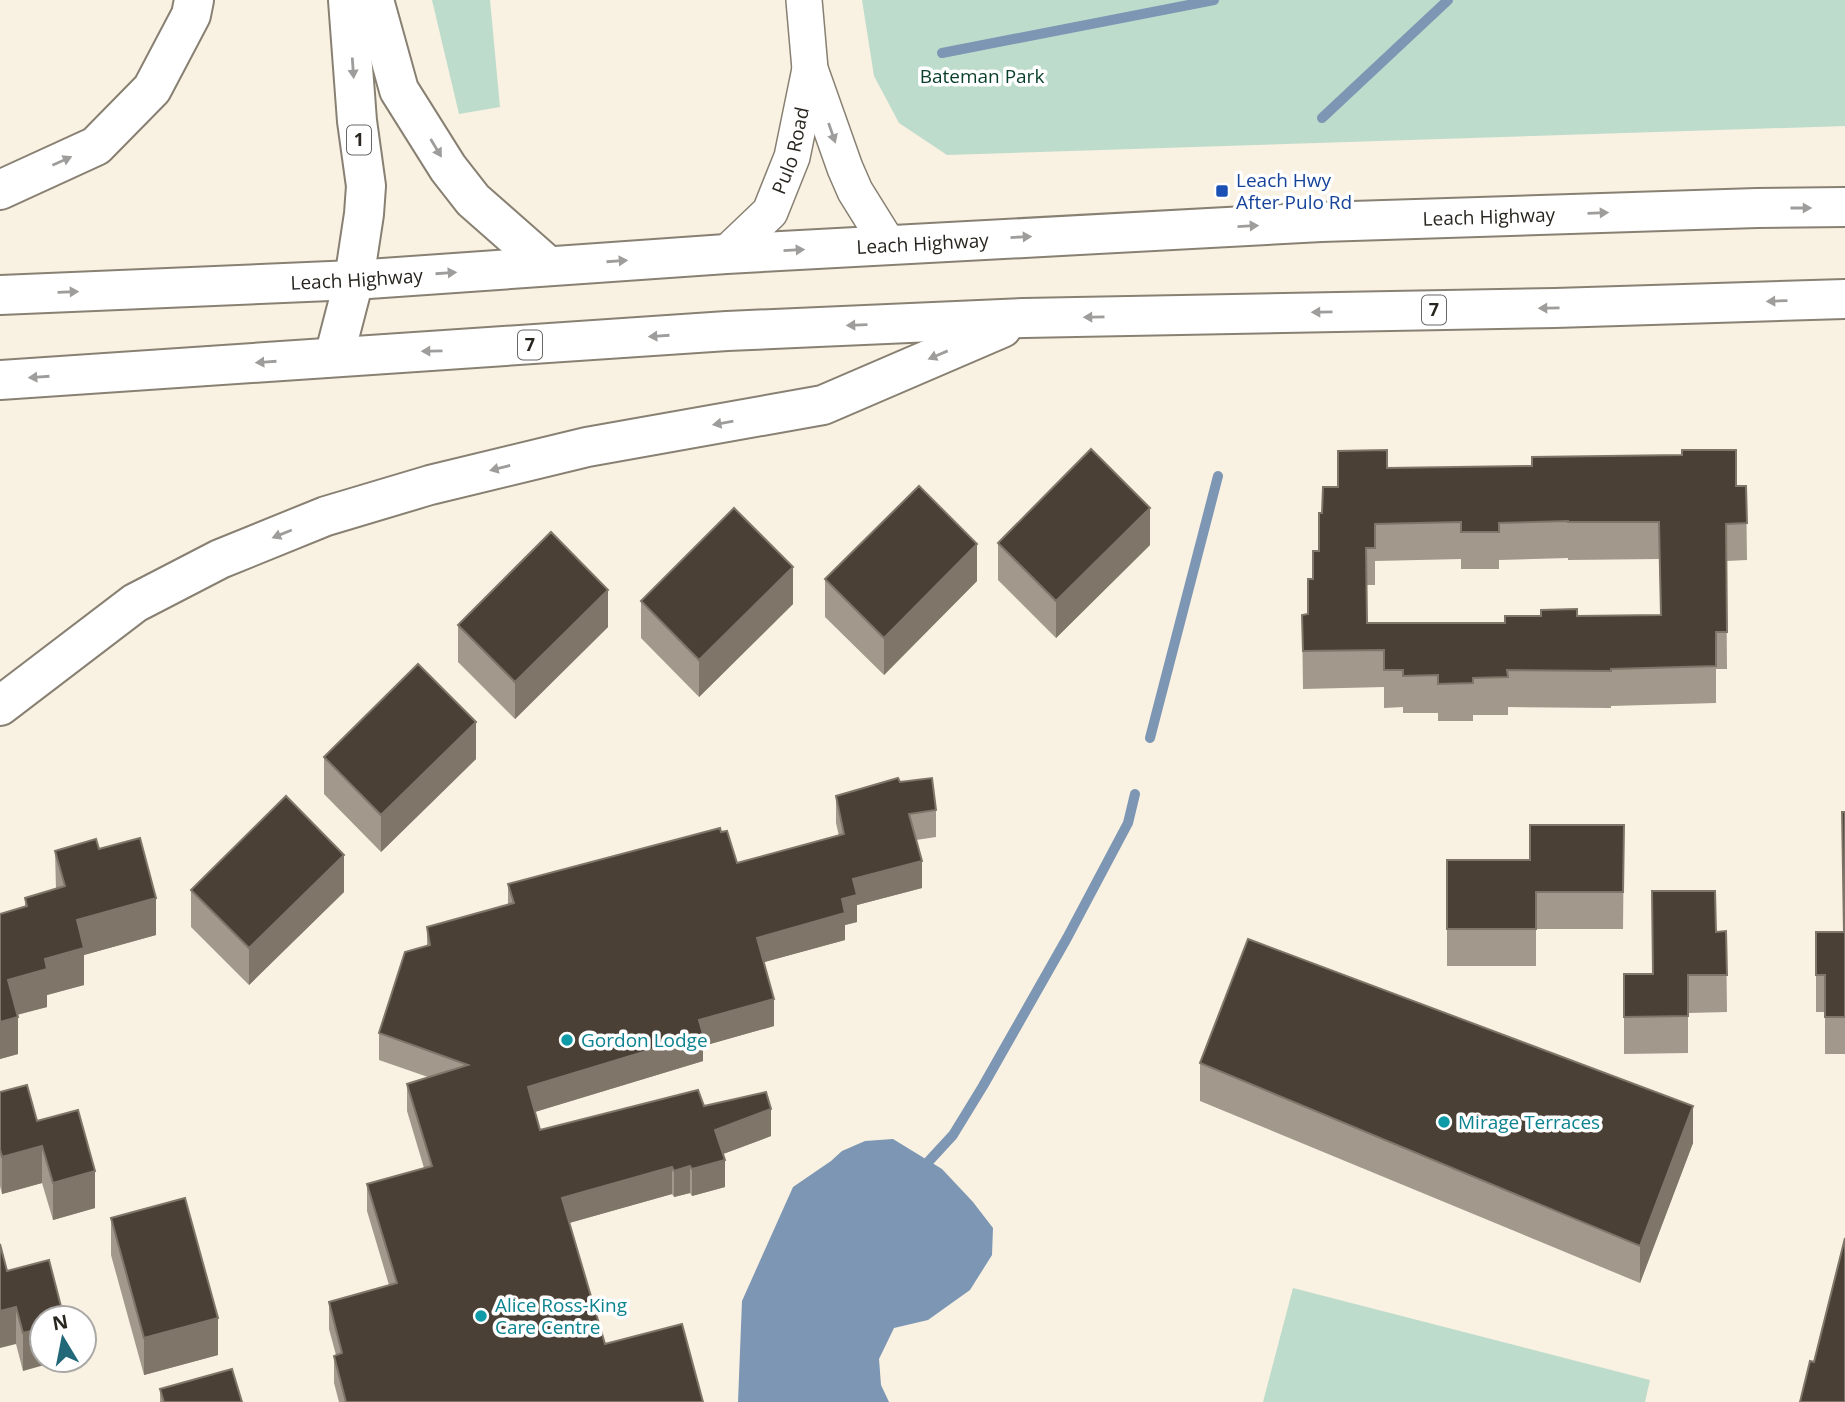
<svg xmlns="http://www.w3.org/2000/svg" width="1845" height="1402" viewBox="0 0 1845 1402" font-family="'Open Sans',sans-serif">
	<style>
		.green { fill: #bedccc }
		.water { fill: #7c96b3 }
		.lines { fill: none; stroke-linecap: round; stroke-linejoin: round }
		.stream { stroke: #7c96b3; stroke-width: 10 }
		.street-casing { stroke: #888072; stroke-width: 38 }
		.highway-casing { stroke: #888072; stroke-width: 42 }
		.street { stroke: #fff; stroke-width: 35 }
		.highway { stroke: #fff; stroke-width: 38 }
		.wall { fill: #a2988b; fill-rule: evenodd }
		.shaded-wall { fill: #7f7569 }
		.building { fill: #4b4035; stroke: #7f7569; stroke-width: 2; fill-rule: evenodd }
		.oneway { fill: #9f9d9b }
		.transit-dot { fill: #1a4fb4; stroke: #fff; stroke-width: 2.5 }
		.culture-dot { fill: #0f9aa8; stroke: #fff; stroke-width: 2.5 }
		.labels { text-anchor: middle; stroke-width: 7; stroke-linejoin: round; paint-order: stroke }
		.shield { fill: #fff; stroke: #696763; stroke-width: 2 }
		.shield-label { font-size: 18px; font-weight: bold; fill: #292620 }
		.park-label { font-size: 19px; fill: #093f2a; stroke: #fff }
		.street-label { font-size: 19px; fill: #292620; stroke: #fff }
		.transit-label { font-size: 19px; fill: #164399; stroke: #fff; text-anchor: start }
		.culture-label { font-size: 19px; fill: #0d838f; stroke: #fff; text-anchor: start }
	</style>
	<rect width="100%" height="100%" fill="#f9f1e1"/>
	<path class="green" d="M432,0H490L500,107L459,114Z
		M862,0H1845V126L947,155L899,123L874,76Z
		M1293,1288L1650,1380L1645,1402H1263Z"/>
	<path class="water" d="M893,1139L942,1169L973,1202L993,1228L992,1255L970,1290L928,1320L894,1328L879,1359L881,1385L889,1402H738L742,1301L793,1187L831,1161L842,1151L865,1141Z"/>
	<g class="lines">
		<path class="stream" d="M942,53L1214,0
			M1322,118L1448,0
			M1150,738L1218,476
			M929,1161L953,1135L983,1086L1067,938L1128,823L1135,794"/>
		<defs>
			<g id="street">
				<path d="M804,0L810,69L845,168L855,191L888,244"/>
				<path id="s1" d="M726,254L770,212L792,157L810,69"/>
			</g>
			<g id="highway">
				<path d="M374,0L399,90L448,168L473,200L548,266"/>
				<path d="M0,190L96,146L152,89L191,15L194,0"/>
				<path id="s2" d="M0,295L354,280L726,254L1321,222L1757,208L1845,207"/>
				<path d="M334,357L354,280L364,214L366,186L357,121L348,0"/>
				<path d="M0,380L727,331L1024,318L1555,308L1845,299"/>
				<path d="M0,706L135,603L220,559L326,516L430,485L587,447L823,405L1002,328"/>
			</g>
		</defs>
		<use href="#street" class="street-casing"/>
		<use href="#highway" class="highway-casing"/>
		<use href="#street" class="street"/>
		<use href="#highway" class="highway"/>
	</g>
	<path class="wall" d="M1338,451L1387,468L1746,486L1747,560L1726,561L1727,669H1716V703L1611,706V708L1508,707V715H1473V721H1438V713H1403V707L1384,708V687L1303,689L1302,615L1308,614L1313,579L1319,551L1322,513L1338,487ZM1568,558V560L1659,559L1661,615L1577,616L1505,623H1367V585H1375V561L1461,559V569H1499V560Z
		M998,543L1150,545L1056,638L998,580Z
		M825,579L977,581L884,675L825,617Z
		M641,601L793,604L699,697L641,638Z
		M458,625L608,627L515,719L458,662Z
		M324,757L476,759L381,852L324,794Z
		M900,782L936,810V837L916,840L922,888L857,905V922L845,925V940L764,962L774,1026L703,1046V1061L535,1112L540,1130L704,1106L771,1136L723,1154L725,1187L692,1196L690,1193L674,1197L672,1194L569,1223L605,1344L703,1402H339L334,1383V1356L336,1355L329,1329V1302L389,1285L367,1211V1184L424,1168L407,1111V1084L428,1077L379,1060V1033L427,946V927L508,905V884L721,832L737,863L839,836L836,823V796Z
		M1845,812V1054H1825V1012H1816V932H1843Z
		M1624,825L1623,929H1536V966H1447V860H1530Z
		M99,849L156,935L84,955V985L47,995V1007L17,1015L18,1054L0,1059V914L25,907V898L56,889L55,851Z
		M191,890L344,892L249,985L191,927Z
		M1726,931L1727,1012L1688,1013V1053L1624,1054V974H1652L1716,932Z
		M1200,1063L1693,1143L1640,1283L1200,1101Z
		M0,1092L37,1121L95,1208L53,1220L42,1183L2,1194L0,1186Z
		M111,1218L218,1355L144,1375L111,1255Z
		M49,1260L23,1371L16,1344L7,1271Z
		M160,1389L242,1402H160Z"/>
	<path class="shaded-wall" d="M1150,508V545L1056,638V601Z
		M977,544V581L884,675V638Z
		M793,567V604L699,697V660Z
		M608,590V627L515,719V682Z
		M476,722V759L381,852V815Z
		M344,855V892L249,985V948Z
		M922,861V888L857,905V922L845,925V940L757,964V938L842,899L853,879Z
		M156,898V935L84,955V985L47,995V1007L8,1017V980L45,959L77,920Z
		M774,999V1026L703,1046V1061L528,1114V1087L699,1020Z
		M18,1017V1054L0,1059V1022Z
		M1693,1106V1143L1640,1283V1246Z
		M771,1109V1136L715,1157V1130Z
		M42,1146V1183L2,1194V1157Z
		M725,1160V1187L692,1196V1169Z
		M690,1166V1193L674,1197V1171Z
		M672,1167V1194L562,1225V1198Z
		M95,1171V1208L53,1220V1183Z
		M16,1307V1344L0,1348V1311Z
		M218,1318V1355L144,1375V1338Z
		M42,1328V1360H62L23,1371V1333Z"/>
	<path class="building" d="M1091,449L1150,508L1056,601L998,543Z
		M1387,450V468L1532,466V457L1682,455V450H1736V486H1746L1747,523L1726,524L1727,632H1716V666L1611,669V671L1507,670L1508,677L1473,678V683L1438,684V675L1403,676V670H1384V650L1303,651L1302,615L1308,614V579H1313V551H1319V513H1322L1323,487H1338V451ZM1568,521V522H1659L1661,615L1577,616V609L1541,610V616H1505V623H1367L1366,548H1375V524L1461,522V532H1499V523Z
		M919,486L977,544L884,638L825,579Z
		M734,508L793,567L699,660L641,601Z
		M551,532L608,590L515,682L458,625Z
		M418,664L476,722L381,815L324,757Z
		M898,778L900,782L932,778L936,810L909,814L922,861L853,879L857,895L842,899L845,913L757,938L774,999L699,1020L703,1034L528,1087L540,1130L698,1090L704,1106L766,1092L771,1109L715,1130L725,1160L692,1169L690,1166L674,1171L672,1167L562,1198L605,1344L682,1324L703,1402H346L334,1356L342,1353L329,1302L397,1283L367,1184L432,1166L407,1084L468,1065L379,1033L405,952L430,945L427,927L514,903L508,884L720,828L721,832L727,831L737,863L844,834L836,796Z
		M286,796L344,855L249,948L191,890Z
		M1842,812H1845V1017H1825V975H1816V932H1844Z
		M1530,825H1624L1623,892H1536V929H1447V860H1530Z
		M140,838L156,898L77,920L84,948L45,959L47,969L8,980L18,1017L0,1022V914L27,906L25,898L65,886L55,851L96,839L99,849Z
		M1652,891H1715L1716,932L1726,931L1727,975H1688V1016L1624,1017V974H1653Z
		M1248,939L1693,1106L1640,1246L1200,1063Z
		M27,1085L37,1121L78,1110L95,1171L53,1183L42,1146L2,1157L0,1149V1092Z
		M185,1198L218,1318L144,1338L111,1218Z
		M1845,1238V1402H1800L1810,1361L1814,1362Z
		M0,1244L7,1271L49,1260L64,1318H42V1328L23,1333L16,1307L0,1311Z
		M232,1369L242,1402H164L160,1389Z"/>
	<defs><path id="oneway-solid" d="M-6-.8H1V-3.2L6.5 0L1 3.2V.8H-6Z" transform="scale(1.75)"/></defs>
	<g class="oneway">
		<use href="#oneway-solid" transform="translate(353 68) rotate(86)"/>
		<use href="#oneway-solid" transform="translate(832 133) rotate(71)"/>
		<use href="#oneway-solid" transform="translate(436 148) rotate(59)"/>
		<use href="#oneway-solid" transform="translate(62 161) rotate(-24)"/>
		<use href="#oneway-solid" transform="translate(1801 208)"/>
		<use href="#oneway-solid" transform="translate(1598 213) rotate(-2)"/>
		<use href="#oneway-solid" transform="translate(1248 226) rotate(-3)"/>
		<use href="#oneway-solid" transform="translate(1021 237) rotate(-3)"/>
		<use href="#oneway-solid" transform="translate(794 250) rotate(-3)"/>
		<use href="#oneway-solid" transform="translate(617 261) rotate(-4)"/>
		<use href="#oneway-solid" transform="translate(446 273) rotate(-4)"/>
		<use href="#oneway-solid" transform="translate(68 292) rotate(-2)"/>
		<use href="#oneway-solid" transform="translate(1777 301) rotate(178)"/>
		<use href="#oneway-solid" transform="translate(1549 308) rotate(179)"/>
		<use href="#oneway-solid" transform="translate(1322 312) rotate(179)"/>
		<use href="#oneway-solid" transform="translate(1094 317) rotate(179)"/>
		<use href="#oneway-solid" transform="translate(857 325) rotate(178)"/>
		<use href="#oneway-solid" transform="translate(659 336) rotate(176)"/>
		<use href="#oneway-solid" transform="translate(432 351) rotate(179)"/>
		<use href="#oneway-solid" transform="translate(938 355) rotate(157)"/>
		<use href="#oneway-solid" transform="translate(266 362) rotate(176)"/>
		<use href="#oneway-solid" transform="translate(39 377) rotate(176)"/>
		<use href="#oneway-solid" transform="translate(723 423) rotate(170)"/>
		<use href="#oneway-solid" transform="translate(500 468) rotate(166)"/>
		<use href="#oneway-solid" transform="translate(282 534) rotate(158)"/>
	</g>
	<rect class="transit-dot" x="1215" y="184" width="14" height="14" rx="3.5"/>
	<g class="culture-dot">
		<circle cx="567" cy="1040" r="7"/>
		<circle cx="1444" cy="1122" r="7"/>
		<circle cx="481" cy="1316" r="7"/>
	</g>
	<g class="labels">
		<g class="shield">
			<rect x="347" y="125.5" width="24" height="29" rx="5"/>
			<rect x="1422" y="295.5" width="24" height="29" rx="5"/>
			<rect x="518" y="330.5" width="24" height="29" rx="5"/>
		</g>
		<g class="shield-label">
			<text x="359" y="146">1</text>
			<text x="1434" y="316">7</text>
			<text x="530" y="351">7</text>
		</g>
		<g class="park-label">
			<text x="982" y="83">Bateman Park</text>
		</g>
		<g class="street-label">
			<text dy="7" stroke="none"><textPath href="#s1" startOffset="126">Pulo Road</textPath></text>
			<text dy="7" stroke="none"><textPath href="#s2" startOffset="1491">Leach Highway</textPath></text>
			<text dy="7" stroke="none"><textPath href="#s2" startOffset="924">Leach Highway</textPath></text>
			<text dy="7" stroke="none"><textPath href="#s2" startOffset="357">Leach Highway</textPath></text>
		</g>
		<g class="transit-label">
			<text x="1236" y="187">Leach Hwy<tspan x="1236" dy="22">After Pulo Rd</tspan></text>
		</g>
		<g class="culture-label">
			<text x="581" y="1047">Gordon Lodge</text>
			<text x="1458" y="1129">Mirage Terraces</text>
			<text x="495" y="1312">Alice Ross-King<tspan x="495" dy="22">Care Centre</tspan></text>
		</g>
	</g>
	<g transform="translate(63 1339) rotate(350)"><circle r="33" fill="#ffffff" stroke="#a9a8a6" stroke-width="2"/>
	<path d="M0-5L12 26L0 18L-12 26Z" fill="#226878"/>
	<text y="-10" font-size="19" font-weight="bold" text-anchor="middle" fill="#292620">N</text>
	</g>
</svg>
